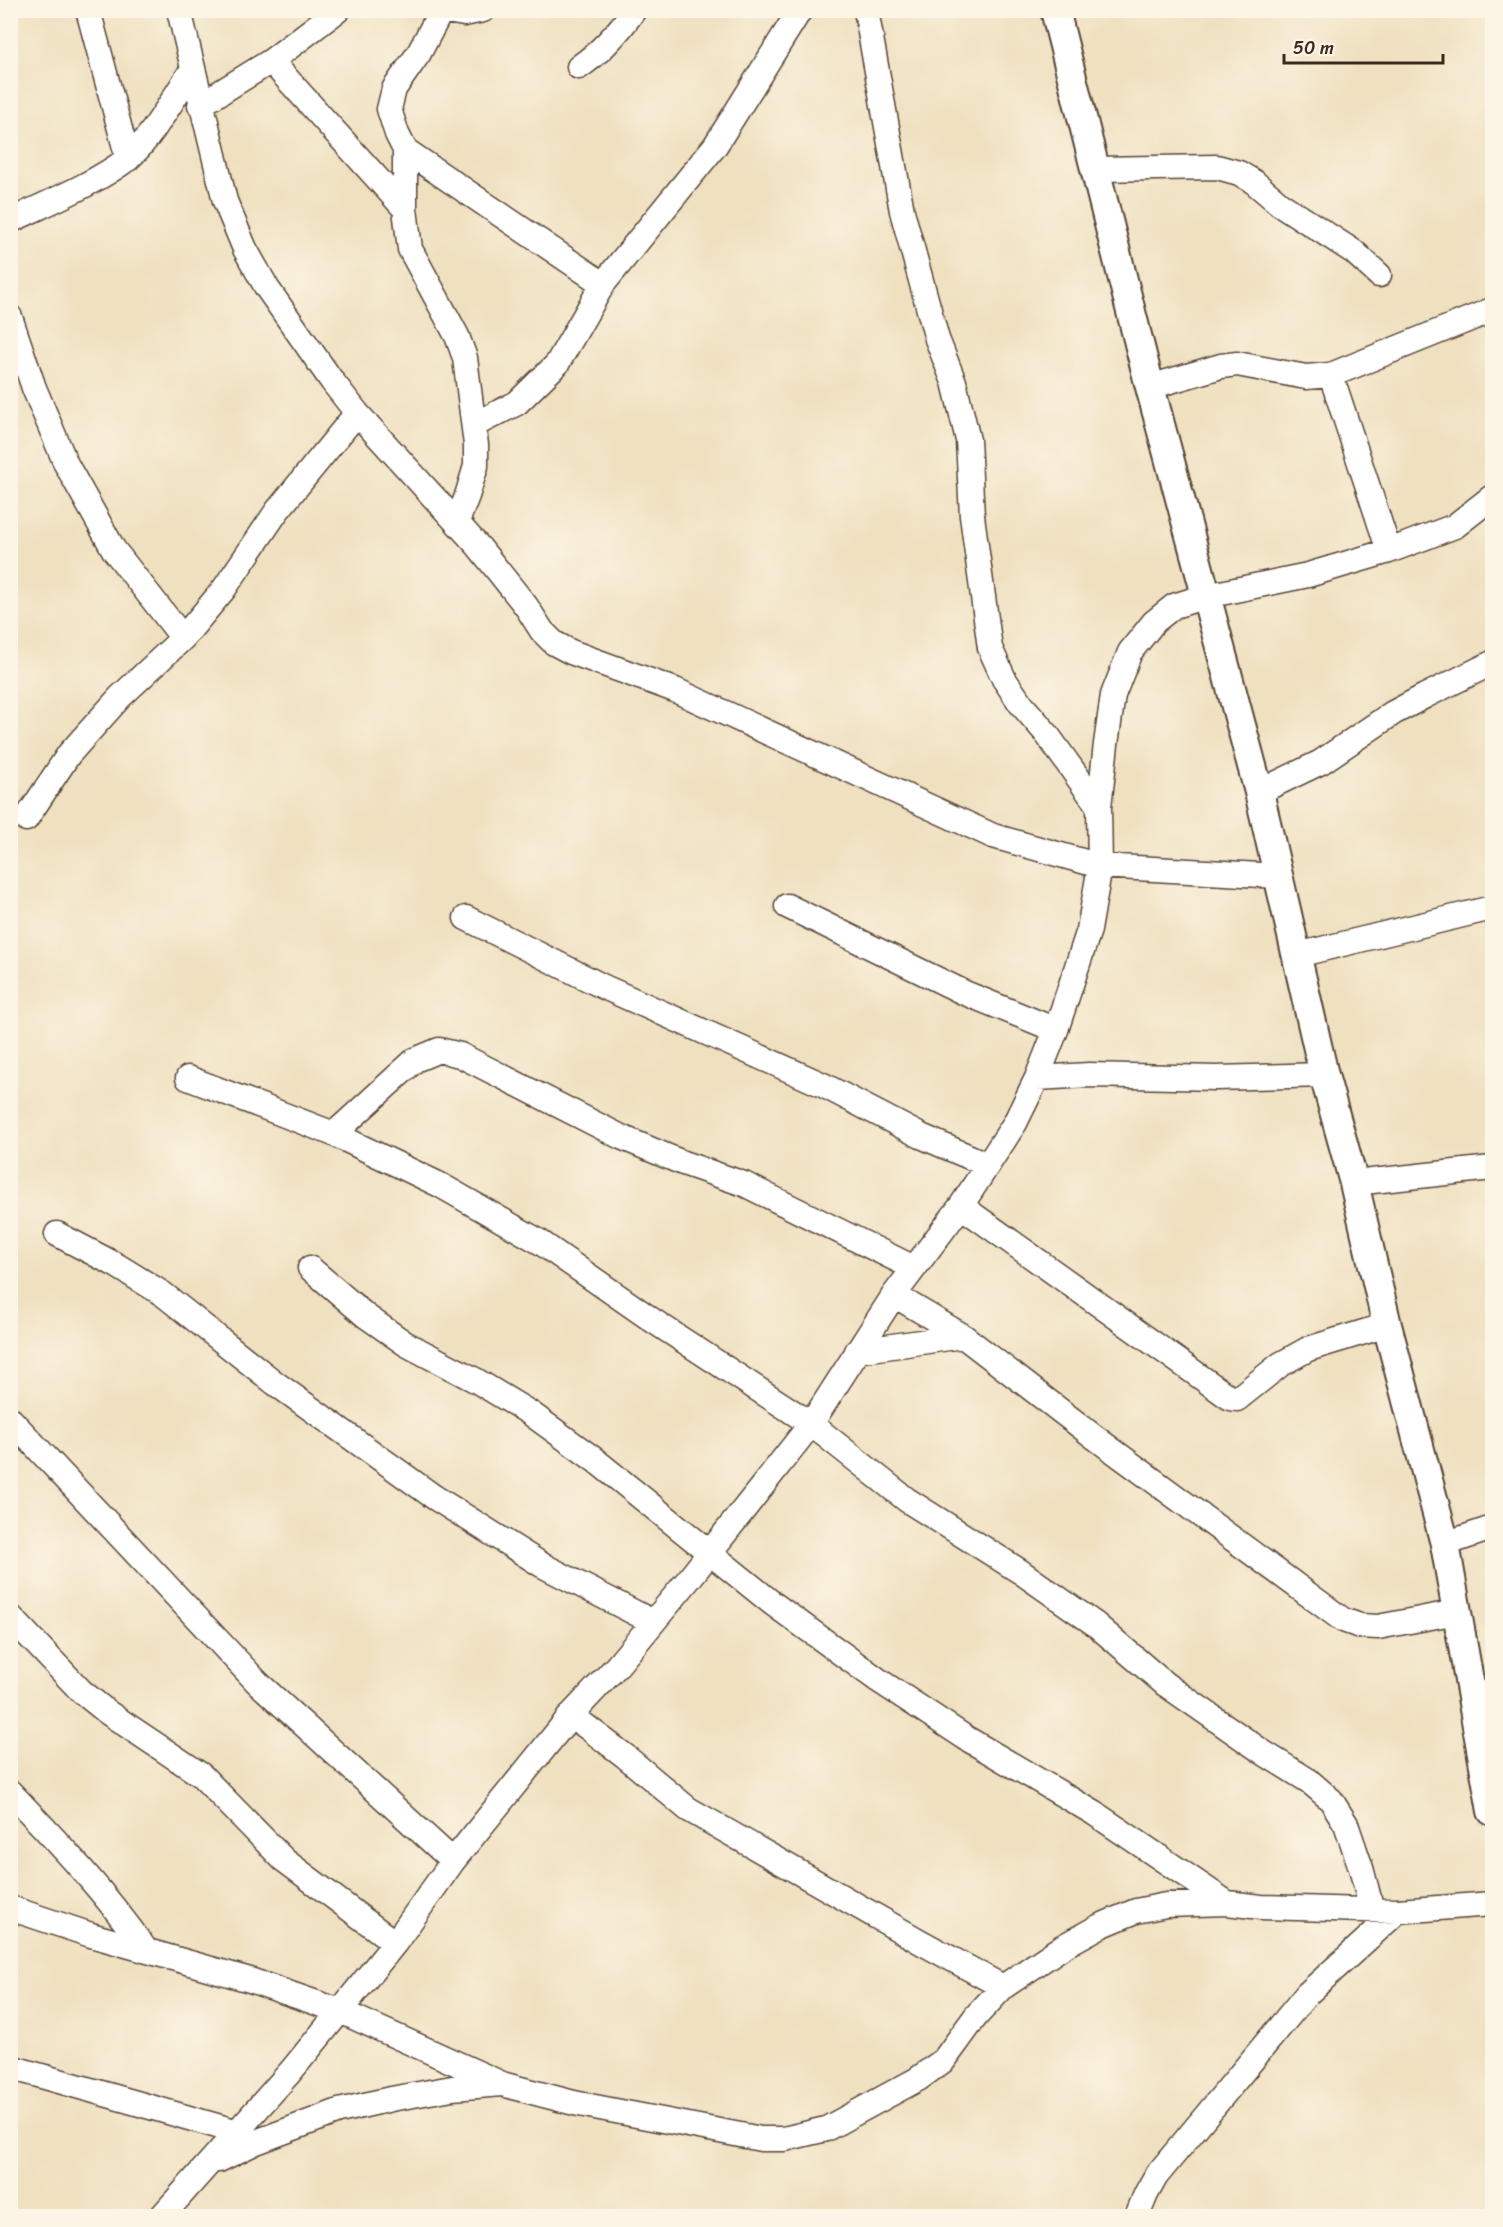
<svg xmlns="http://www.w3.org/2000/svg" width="1503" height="2227" viewBox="0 0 1503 2227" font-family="Sriracha,sans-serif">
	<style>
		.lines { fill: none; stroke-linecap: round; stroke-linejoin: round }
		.minor-casing { stroke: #564536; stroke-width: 27 }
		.tertiary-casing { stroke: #564536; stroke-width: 32 }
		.minor { stroke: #fff; stroke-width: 24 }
		.tertiary { stroke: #fff; stroke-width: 28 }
	</style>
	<rect width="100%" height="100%" fill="#fcf5e5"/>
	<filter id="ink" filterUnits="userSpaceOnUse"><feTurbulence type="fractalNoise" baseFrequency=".0167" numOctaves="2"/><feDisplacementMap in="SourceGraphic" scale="12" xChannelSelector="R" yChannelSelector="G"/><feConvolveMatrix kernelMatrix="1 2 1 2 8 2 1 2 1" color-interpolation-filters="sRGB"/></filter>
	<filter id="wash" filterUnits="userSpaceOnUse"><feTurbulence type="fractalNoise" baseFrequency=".008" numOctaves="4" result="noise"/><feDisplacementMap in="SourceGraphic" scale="24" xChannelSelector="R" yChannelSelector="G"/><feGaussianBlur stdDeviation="1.35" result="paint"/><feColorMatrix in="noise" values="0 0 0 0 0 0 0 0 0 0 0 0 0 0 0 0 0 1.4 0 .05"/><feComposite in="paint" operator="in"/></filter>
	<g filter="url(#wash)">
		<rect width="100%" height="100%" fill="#efe0c0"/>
	</g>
	<g filter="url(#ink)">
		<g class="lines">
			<defs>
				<path id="minor" d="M88,10L128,159
					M179,10L225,201L245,249L267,288L332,381L357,413L479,547L526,606L542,631L554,643L571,652L675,690L993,836L1100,866L1279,876
					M441,10L464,14L483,10
					M866,10L902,211L937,339L954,382L968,440L972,516L990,648L1004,679L1021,704L1046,733L1099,807
					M441,11L419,53L394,89L389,109L397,134L405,150V209L410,249L457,336L465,358L476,445V466L467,496L457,522
					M271,61L405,209
					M579,67C602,51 618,33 634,10
					M200,105L271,61L338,10
					M405,150L603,284
					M1095,169L1217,167L1239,173L1254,182L1280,204L1354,252L1379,275
					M10,221C47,203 94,184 126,160C148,144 176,94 192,70
					M10,317L34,388L66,464L114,550L183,638
					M1331,375L1389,551
					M1150,387L1221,366L1237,364L1306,377L1331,375L1492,310
					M474,425L517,403L557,364L603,284L715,146L800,10
					M1259,792L1321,762L1393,713L1425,696L1492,663
					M26,819L69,754L120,697L183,638L224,589L277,511L357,413
					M787,906L965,993L1056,1030
					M466,918L604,987L823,1085L921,1136L988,1165
					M1297,955L1492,908
					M188,1078L334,1134L440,1185L540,1242L655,1322L811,1424L907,1500L1021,1572L1095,1624L1165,1684L1264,1753L1309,1781L1331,1800L1346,1824L1361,1868L1372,1910
					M1037,1078L1089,1075L1216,1078L1324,1075
					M334,1134L415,1060L439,1050L460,1055L621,1137L683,1163L744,1184L914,1268
					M1354,1183L1492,1168
					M961,1206L1230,1398L1237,1399L1281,1364L1308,1349L1387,1325
					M57,1234L116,1265L163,1294L275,1383L434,1497L542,1565L653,1622
					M310,1268L366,1316L406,1344L477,1381L530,1413L595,1460L772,1603L878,1680L966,1738L1094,1813L1227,1903
					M894,1295L963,1336L1093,1436L1343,1620L1360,1626L1378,1627L1457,1612
					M857,1351L963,1336
					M10,1419L257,1682L453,1861
					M1445,1544L1492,1528
					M10,1616L81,1691L107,1712L201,1775L284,1860L395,1943
					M571,1715L625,1756L688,1809L919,1941L1003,1987
					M10,1792C58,1842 105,1892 145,1949
					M10,1908L91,1935L250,1980L340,2011L500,2083
					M10,2067L238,2132
					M219,2160L256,2142L339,2111L391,2099L452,2088L502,2084L574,2103L761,2139H784L826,2129L918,2079L944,2060L976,2016L1003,1987L1062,1947L1100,1926L1136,1911L1166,1905L1227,1903L1261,1907L1398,1911L1492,1904
					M162,2216L291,2071L340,2011L395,1943L453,1861L571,1715L617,1666L689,1579L811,1424L894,1295L961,1206L1015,1123L1037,1078L1056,1030L1089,930L1100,866L1099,807L1106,744L1113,695L1130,652L1154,622L1174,606L1206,596L1308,575L1389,551L1455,526L1492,497
					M1137,2216L1146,2194L1156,2176L1307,1994L1398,1911"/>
				<path id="tertiary" d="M1055,10L1150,387L1259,792L1324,1075L1354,1183L1387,1325L1445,1544L1492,1811"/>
			</defs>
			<use href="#minor" class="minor-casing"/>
			<use href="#tertiary" class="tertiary-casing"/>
			<use href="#minor" class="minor"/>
			<use href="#tertiary" class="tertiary"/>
		</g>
	</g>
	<rect width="1503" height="2227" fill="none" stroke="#fcf5e5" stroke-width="36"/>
	<path d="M1284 54v9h159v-9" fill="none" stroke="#3b2a1e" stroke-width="3"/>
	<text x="1293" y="54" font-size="18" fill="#3b2a1e" stroke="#fcf5e5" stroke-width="4.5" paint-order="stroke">50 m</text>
</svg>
